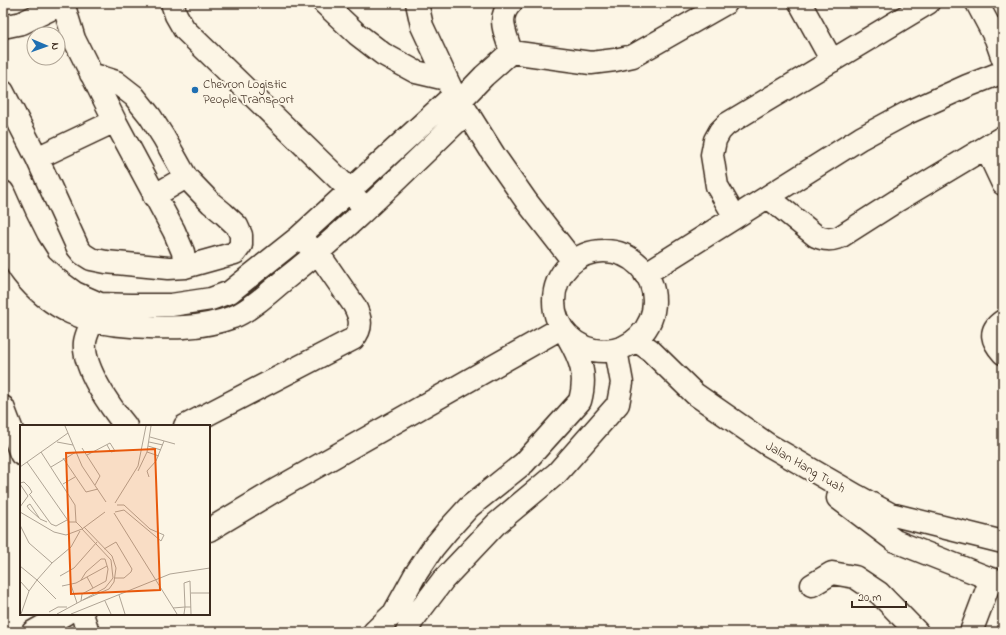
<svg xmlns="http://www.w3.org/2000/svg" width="1006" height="635" viewBox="0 0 1006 635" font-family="'Indie Flower',sans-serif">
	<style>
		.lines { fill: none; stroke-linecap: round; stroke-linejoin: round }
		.minor-casing { stroke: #3b2a1e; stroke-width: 25 }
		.minor { stroke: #fcf5e5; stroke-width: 22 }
		.poi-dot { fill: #1f6fb2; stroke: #fcf5e5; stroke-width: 1.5 }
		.labels { text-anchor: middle; stroke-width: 4; stroke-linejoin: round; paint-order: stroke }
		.poi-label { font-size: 13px; fill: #3b2a1e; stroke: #fcf5e5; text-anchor: start }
		.street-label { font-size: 13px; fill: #3b2a1e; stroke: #fcf5e5 }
		.inset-road { fill: none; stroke: #afa495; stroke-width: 1 }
		.view { fill: #e8590c; fill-opacity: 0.15; stroke: #e8590c; stroke-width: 2 }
		.inset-edge { fill: none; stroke: #3b2a1e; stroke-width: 2 }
	</style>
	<rect width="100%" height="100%" fill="#fcf5e5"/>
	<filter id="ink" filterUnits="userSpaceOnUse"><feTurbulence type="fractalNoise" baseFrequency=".025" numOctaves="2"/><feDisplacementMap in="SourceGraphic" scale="8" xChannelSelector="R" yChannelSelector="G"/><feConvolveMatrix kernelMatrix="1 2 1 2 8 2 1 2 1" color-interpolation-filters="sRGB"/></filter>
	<g filter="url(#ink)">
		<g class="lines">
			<defs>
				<path id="minor" d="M63,3L74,39L115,121L174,231L183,252L185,267
					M172,3L176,15L184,29L350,190L359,202
					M324,3L357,34L383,54L416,72L446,79
					M417,3L422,26L454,95L467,112L494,155L527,202L573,261
					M511,3C496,18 506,34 511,52
					M800,3L832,61
					M977,3L996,39L1003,59
					M3,27L22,23L63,3
					M3,92L37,158L78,248L83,254L91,259L106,262L168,268L185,267L235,253L241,245V235L237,226L223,213L211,203L186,177L164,138L150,116L134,96L116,82L91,74
					M459,102L484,76L511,52L591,63L615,60L633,56L726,3
					M986,148L1003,184
					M37,158L115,121
					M3,192L16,221L28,245L40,264L56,279L75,293L100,304L130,305H171L211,299L230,292L299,237L454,95
					M154,196L186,177
					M768,197L816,236C825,240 831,240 840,237L898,200L1003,137
					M735,217L717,186L712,155L715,140L720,131L727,124L928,3
					M3,237C9,249 15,264 23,274C51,310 87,324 131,326C168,328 198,330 233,317C248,312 271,291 284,280C349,229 407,169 467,112
					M554 301a50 50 0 1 1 100 0a50 50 0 1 1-100 0Z
					M645,274L861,138L907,113L967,86L1003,72
					M99,307C95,316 86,333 85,342C82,367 111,408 126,426
					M1003,321C988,331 992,341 1003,353
					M636,340L650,350L695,394L767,444L857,496L890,514L1003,542
					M3,407L21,454
					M185,426L353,339C363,328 361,318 354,305L318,253L307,244
					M838,498L895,541L991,579L1003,582
					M209,530L279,488L561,328
					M812,585L832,573L855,577L879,593L917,632
					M82,614L88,632
					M33,632L65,614
					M374,632L394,613L415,575L433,548L448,530L469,507L524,463L580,401C587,375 581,360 568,337
					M407,632L412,621L443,580L496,524L557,473L618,404L622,383L616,350
					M971,632L991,579"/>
			</defs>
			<use href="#minor" class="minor-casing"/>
			<use href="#minor" class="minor"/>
		</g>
	</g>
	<circle class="poi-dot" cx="195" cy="90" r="4"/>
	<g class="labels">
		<g class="poi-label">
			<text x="203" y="88">Chevron Logistic<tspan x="203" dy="15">People Transport</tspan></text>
		</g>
		<g class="street-label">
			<text transform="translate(806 466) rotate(30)" y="5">Jalan Hang Tuah</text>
		</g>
	</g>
	<g transform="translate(20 425)">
		<rect width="190" height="190" fill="#fcf5e5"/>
		<path class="inset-road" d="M45,1L62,41L86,77M130,12L155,19M37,17L53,20M129,17L143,20M128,21L141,25M62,23L80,51L75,60M21,27L55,80L56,97L63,104M127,27L139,31M67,30L90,18L95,26L91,27L87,20M43,33L66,67L78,64M7,37L49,97H56M0,42L48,8M31,42L56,27M118,46L127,27L131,1M129,52L127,46L136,36L144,16M0,58L4,57L9,62L12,67L9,70M0,59L8,71L0,82M43,59L55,52M10,70L31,99L36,101L47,95M95,78L118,41L126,1M10,79L20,94L27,97M10,79L7,81L9,84L19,93M0,87L34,107L46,110L62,104L85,87M95,87L104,85L141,116L144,110L130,104L104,80H97M94,88L157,189M0,100L9,118L32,138L17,155L0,141M84,124L96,117L112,144L111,147L104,153H94M32,138L51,122L60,106M40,151L54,143L77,117M67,152L73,163M61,155L66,147L81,134H85L88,144L86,156L62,169L61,176M0,156L9,166L17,155L36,174M51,160L57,178M42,161L56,158L87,141M171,168H189M99,170L105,189M63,175L89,164L94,157L96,143L92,131L64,102M85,176L91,189M153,183L165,182L164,158L170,156L171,189M29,187L38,182H47M1,189L9,166M37,189L85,163L93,153L91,135L62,104M51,189L150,149L190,143M164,189L165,182H171"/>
		<path class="view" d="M135,24L140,165L51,169L46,28Z"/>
		<rect width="190" height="190" class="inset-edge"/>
	</g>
	<rect width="1006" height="635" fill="none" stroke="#fcf5e5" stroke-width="16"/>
	<rect x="8" y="8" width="990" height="619" fill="none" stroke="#3b2a1e" stroke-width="1.5" filter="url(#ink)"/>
	<g transform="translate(46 46) rotate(92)"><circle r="19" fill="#fcf5e5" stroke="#afa495"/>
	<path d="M0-3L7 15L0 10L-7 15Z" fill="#1f6fb2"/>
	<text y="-6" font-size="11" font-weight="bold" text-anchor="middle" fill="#3b2a1e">N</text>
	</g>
	<path d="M852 601v6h54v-6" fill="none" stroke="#3b2a1e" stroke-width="2"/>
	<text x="858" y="601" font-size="12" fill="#3b2a1e" stroke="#fcf5e5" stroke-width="3" paint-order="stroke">20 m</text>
</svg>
